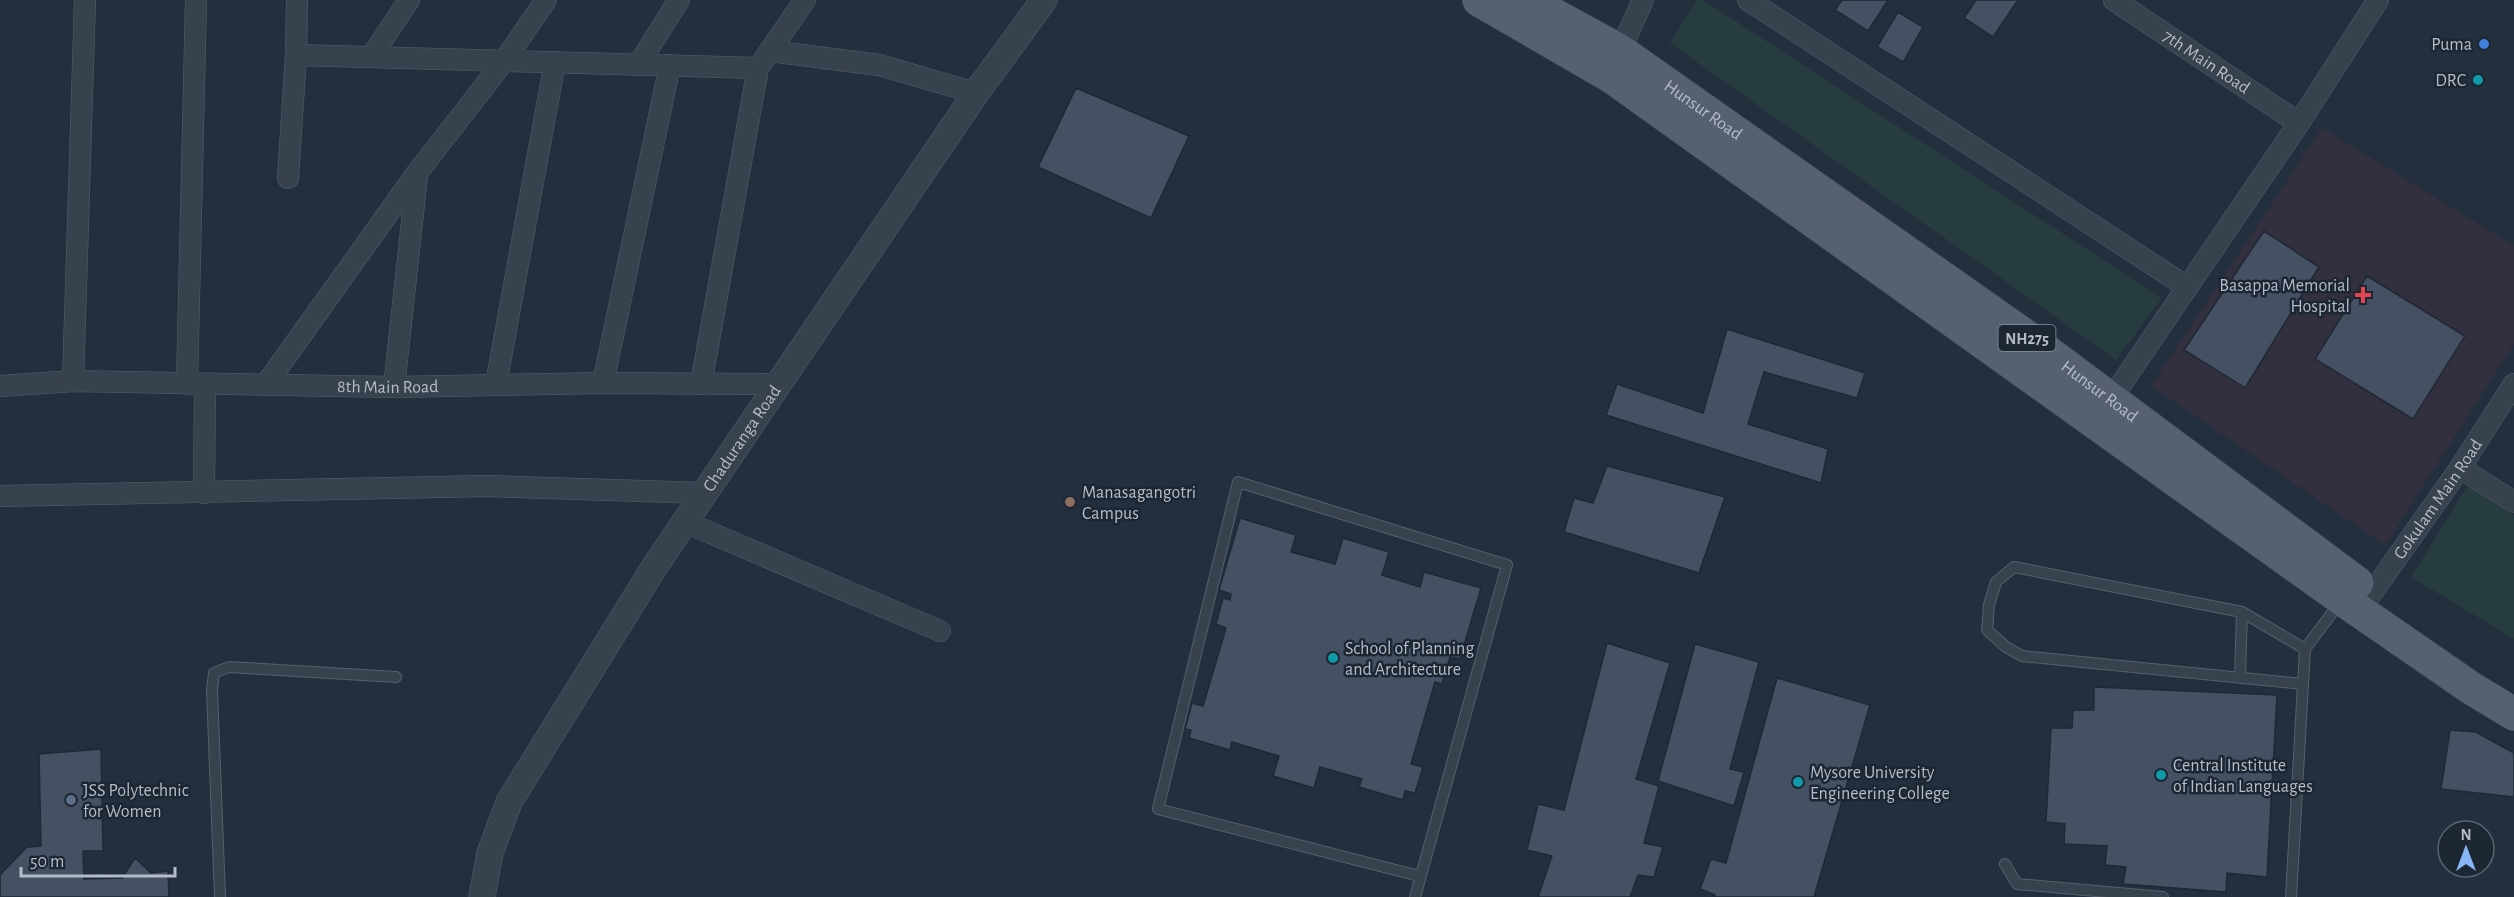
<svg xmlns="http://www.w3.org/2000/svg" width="2514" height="897" viewBox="0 0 2514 897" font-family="'Alegreya Sans',sans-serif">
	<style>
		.medical { fill: #32303f }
		.green { fill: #263c3f }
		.building { fill: #455162; stroke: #1f2835; stroke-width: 1.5 }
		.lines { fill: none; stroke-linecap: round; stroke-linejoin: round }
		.service-casing { stroke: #565f6c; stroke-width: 12 }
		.minor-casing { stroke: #565f6c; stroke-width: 22 }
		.tertiary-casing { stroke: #565f6c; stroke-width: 27 }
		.primary-casing { stroke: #414a57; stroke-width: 34 }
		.service { stroke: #38414e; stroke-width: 10 }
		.minor { stroke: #38414e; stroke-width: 21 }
		.tertiary { stroke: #38414e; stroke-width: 26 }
		.primary { stroke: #56606e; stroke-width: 33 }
		.shop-dot { fill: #3f7fe0; stroke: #1d2633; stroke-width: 2 }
		.culture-dot { fill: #0f9aa8; stroke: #1d2633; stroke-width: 2 }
		.health-dot { fill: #e0444e; stroke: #1d2633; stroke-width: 2 }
		.education-dot { fill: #8d6e63; stroke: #1d2633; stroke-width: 2 }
		.service-dot { fill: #5c6f8a; stroke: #1d2633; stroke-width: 2 }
		.labels { text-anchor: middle; stroke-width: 5; stroke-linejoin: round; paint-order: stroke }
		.shield { fill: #1d2633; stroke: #878f9c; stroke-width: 1.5 }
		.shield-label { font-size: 16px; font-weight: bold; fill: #b4bcc9 }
		.poi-label { font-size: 18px; fill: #b4bcc9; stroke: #1d2633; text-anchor: start }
		.street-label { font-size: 18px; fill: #b4bcc9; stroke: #1d2633 }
	</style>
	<rect width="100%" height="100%" fill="#242f3e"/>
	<path class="medical" d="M2322,128L2514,246V344L2385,545L2151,386Z"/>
	<path class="green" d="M1697,0H1703L2162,298L2116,360L1670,43Z
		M2468,485L2514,515V639L2411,577Z"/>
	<path class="building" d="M1842,0H1888L1868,31L1835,10Z
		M1976,0H2018L1993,37L1964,18Z
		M1898,12L1923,27L1903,62L1877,47Z
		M1076,88L1189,136L1151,218L1038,167Z
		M2264,231L2319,267L2245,388L2184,350Z
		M2367,276L2465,336L2413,419L2315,359Z
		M1727,329L1865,373L1857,398L1764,372L1748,424L1828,449L1821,483L1606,415L1617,384L1703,413Z
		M1607,466L1725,497L1699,573L1564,532L1574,498L1593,503Z
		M1240,518L1296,535L1291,552L1335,564L1343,538L1389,552L1382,575L1420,587L1424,572L1481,588L1460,659L1450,657L1442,684L1435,682L1411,764L1423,767L1415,793L1405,791L1403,800L1359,787L1362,779L1320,767L1314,788L1273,776L1279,756L1232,742L1230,750L1189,738L1191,730L1185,729L1192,703L1203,706L1226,628L1216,624L1223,598L1230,600L1231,594L1219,590Z
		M1607,643L1670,663L1636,779L1659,786L1644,843L1663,847L1654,877L1638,875L1630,897H1538L1552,856L1527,850L1538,804L1564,810Z
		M1695,644L1759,662L1730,769L1744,772L1734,806L1658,781Z
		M1777,678L1870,705L1814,897H1714L1715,895L1700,889L1711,859L1726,863Z
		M2094,687L2277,695L2267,877L2227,873L2226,892L2123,884L2126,867L2105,865L2107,846L2064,844L2065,824L2046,822L2051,728H2072L2073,710H2094Z
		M2450,730L2476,732L2514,753V797L2441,789Z
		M101,749L103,851H83L84,879L122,878L135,858L151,873L168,871L169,897H0V875L27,847L41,846L39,754Z"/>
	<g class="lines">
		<defs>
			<path id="service" d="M2240,678L2242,612
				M2303,684L2022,656L2006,647L1987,630L1989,605L1996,582L2014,567L2242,612L2305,649
				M2005,864L2017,884L2163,897
				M220,897L212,690L214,673L229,667L396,677
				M1415,897L1507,565L1238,482L1158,809L1419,876
				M2291,897L2305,649L2341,601"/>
			<g id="minor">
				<path d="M1748,0L2187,287"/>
				<path id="s1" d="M2114,0L2299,123"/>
				<path d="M770,51L879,65L976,93"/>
				<path d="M1620,51L1643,0"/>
				<path d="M296,55L758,68"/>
				<path d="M371,57L409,0"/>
				<path d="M638,65L679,0"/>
				<path d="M288,178L296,55L297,0"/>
				<path d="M73,381L85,0"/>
				<path d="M267,383L417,173L504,61L546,0"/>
				<path d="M603,383L670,65"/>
				<path d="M187,384L196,0"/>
				<path d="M496,384L555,62"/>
				<path d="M701,384L758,68L805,0"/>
				<path id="s2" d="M0,386L73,381L394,387L603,383L777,384"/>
				<path d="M394,387L417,176"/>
				<path d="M2105,408L2299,123L2378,0"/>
				<path d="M2460,468L2514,502"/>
				<path d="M204,493L205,384"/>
				<path d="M0,496L487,486L705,493"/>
				<path d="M685,522L940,631"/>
				<path id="s3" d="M2358,609L2372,593L2460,468L2514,384"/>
			</g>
			<g id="tertiary">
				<path id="s4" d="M482,897L490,853L509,802L655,566L976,93L1044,0"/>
			</g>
			<g id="primary">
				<path d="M1479,0L1612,77L2342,599L2471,688L2514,714"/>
				<path id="s5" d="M1527,0L1620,51L2034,342L2357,583"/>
			</g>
		</defs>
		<use href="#service" class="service-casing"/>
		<use href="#minor" class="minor-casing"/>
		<use href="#tertiary" class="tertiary-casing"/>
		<use href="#primary" class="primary-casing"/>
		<use href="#service" class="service"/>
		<use href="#minor" class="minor"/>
		<use href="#tertiary" class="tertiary"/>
		<use href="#primary" class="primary"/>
	</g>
	<circle class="shop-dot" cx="2484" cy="44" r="6"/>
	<g class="culture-dot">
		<circle cx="2478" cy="80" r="6"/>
		<circle cx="1333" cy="658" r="6"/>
		<circle cx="2161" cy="775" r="6"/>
		<circle cx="1798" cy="782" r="6"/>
	</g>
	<path class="health-dot" d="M2360 286h6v6h6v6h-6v6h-6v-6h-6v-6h6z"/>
	<circle class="education-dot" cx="1070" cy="502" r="6"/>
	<circle class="service-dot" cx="71" cy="800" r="6"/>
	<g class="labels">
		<rect class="shield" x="1998.5" y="325" width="57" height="26" rx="4.5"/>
		<g class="shield-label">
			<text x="2027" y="344">NH275</text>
		</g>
		<g class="poi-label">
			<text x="2472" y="50" text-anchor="end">Puma</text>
			<text x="2466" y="86" text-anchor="end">DRC</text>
			<text x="2350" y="291" text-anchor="end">Basappa Memorial<tspan x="2350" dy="21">Hospital</tspan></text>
			<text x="1082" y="498">Manasagangotri<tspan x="1082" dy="21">Campus</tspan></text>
			<text x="1345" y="654">School of Planning<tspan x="1345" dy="21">and Architecture</tspan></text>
			<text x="2173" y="771">Central Institute<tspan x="2173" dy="21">of Indian Languages</tspan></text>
			<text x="1810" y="778">Mysore University<tspan x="1810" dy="21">Engineering College</tspan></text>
			<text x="83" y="796">JSS Polytechnic<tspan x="83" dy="21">for Women</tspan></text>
		</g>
		<g class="street-label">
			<text dy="6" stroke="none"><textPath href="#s1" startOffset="111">7th Main Road</textPath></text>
			<text dy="6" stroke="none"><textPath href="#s5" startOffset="208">Hunsur Road</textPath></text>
			<text dy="6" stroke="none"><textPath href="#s2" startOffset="388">8th Main Road</textPath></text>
			<text dy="6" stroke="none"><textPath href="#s5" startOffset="694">Hunsur Road</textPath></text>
			<text dy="6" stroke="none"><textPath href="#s4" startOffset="531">Chaduranga Road</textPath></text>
			<text dy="6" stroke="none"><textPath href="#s3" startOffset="136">Gokulam Main Road</textPath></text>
		</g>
	</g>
	<g transform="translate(2466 849)"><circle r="28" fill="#1d2633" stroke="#59626f" stroke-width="1.5"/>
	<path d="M0-4.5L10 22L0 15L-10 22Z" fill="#8ab4f8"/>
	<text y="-9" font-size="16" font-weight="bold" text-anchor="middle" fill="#b4bcc9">N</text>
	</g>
	<path d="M21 867v9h154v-9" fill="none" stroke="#b4bcc9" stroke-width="3"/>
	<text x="30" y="867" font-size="18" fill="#b4bcc9" stroke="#1d2633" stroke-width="4.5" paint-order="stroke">50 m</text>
</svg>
